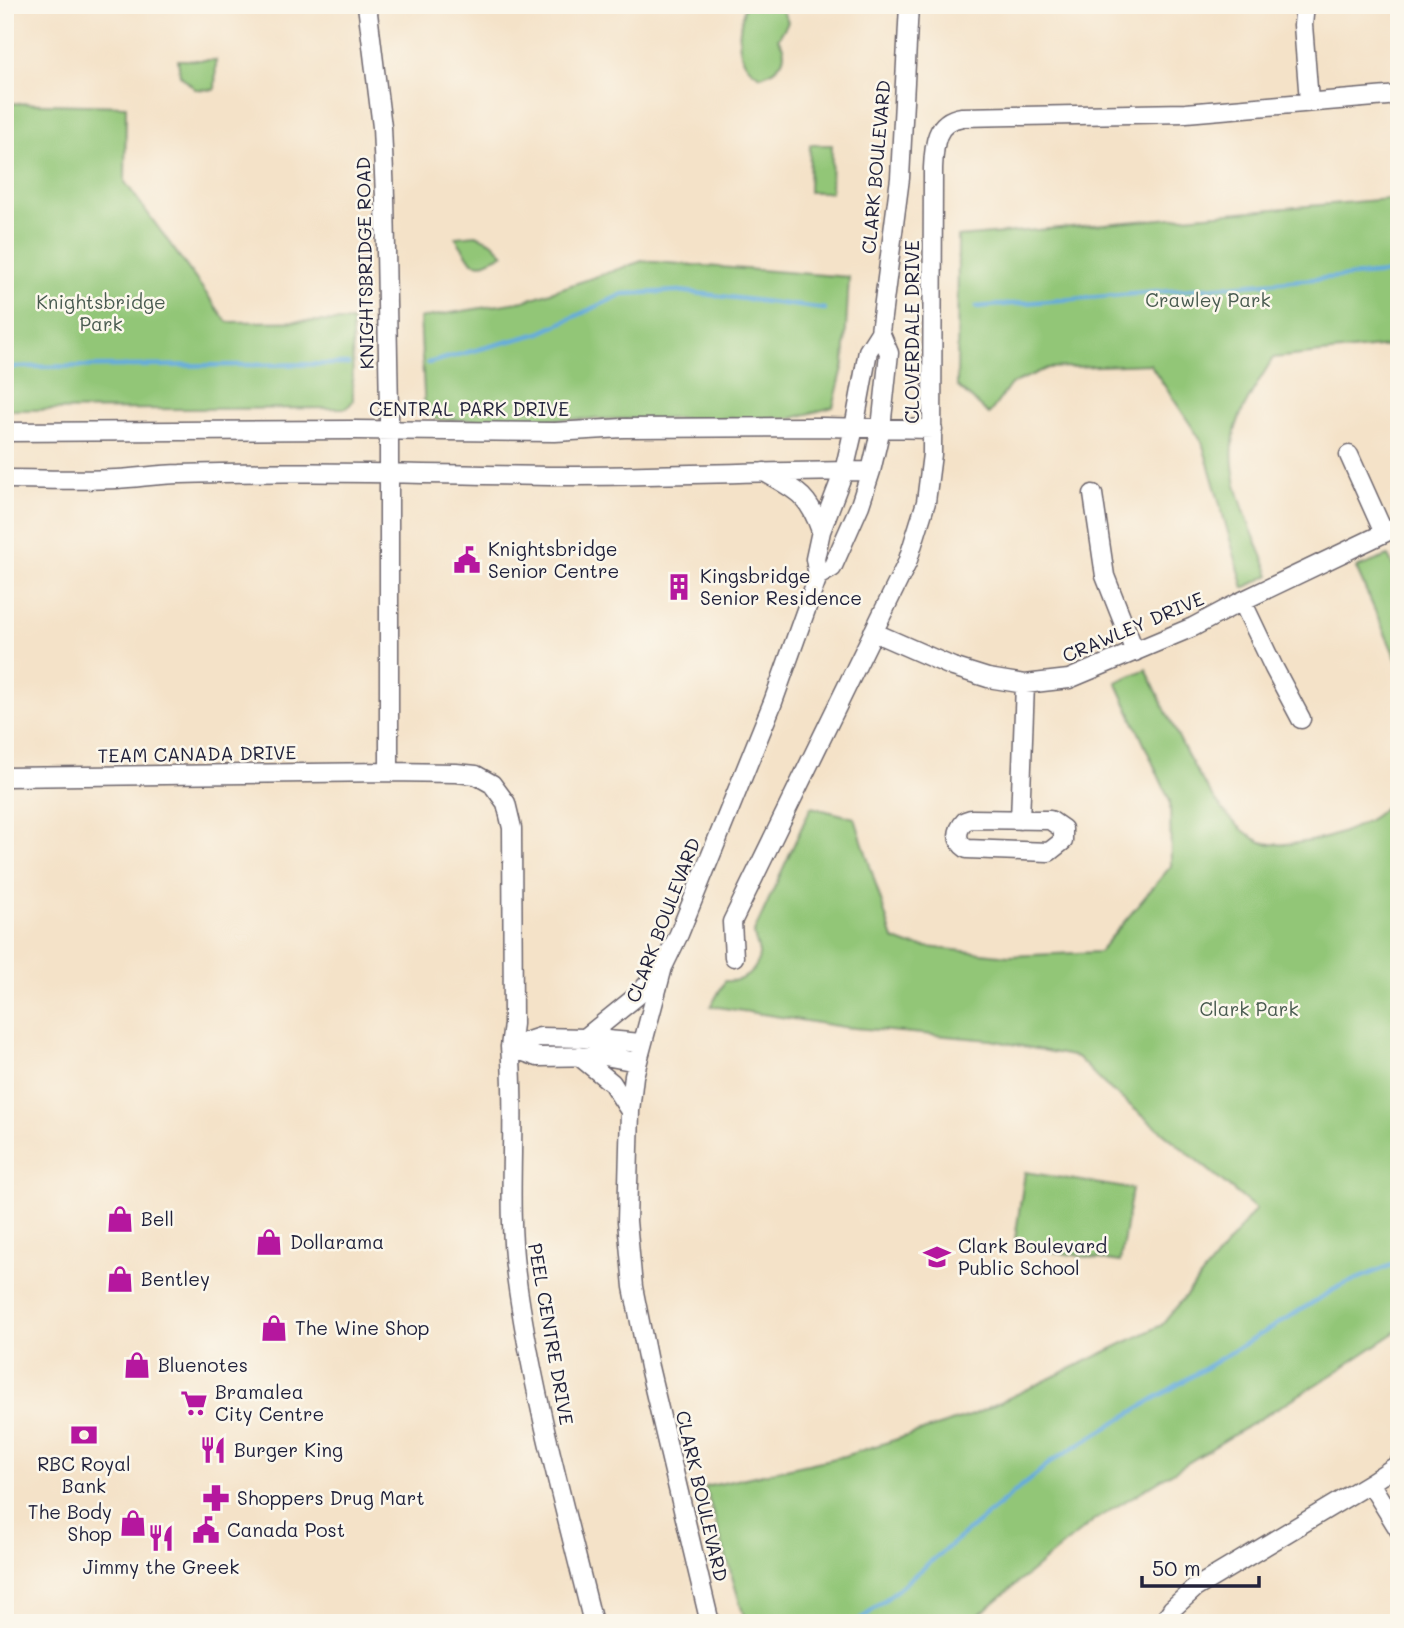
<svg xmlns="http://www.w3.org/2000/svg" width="1404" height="1628" viewBox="0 0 1404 1628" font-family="Mali,sans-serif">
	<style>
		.green { fill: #92c677; stroke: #5a7459; stroke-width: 2 }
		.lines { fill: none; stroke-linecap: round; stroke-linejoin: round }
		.stream { stroke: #65acdc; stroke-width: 4.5 }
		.minor-casing { stroke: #6c656c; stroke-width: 21 }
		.minor { stroke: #fff; stroke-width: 18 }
		.labels { text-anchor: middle; stroke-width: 5; stroke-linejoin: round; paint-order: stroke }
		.street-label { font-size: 19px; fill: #22223b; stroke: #fbf7ec }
		.park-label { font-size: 19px; fill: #495b50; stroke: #fbf7ec }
		.poi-label { font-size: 19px; fill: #22223b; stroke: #fbf7ec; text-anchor: start }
	</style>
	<rect width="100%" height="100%" fill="#fbf7ec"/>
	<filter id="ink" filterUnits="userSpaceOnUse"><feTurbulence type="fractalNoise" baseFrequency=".0143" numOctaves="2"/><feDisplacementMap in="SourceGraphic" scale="14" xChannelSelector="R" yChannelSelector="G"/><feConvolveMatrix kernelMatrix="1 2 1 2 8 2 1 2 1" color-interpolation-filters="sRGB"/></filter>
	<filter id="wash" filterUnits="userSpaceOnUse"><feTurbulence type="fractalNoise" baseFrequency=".00686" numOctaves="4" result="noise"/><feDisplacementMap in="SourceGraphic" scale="28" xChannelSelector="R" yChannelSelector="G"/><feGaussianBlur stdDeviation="1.57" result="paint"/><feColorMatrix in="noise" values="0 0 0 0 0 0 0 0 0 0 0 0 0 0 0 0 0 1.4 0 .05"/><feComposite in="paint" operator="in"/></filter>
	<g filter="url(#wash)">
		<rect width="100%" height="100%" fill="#f4e2c8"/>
		<path class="green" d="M745,5H780L788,22L778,39C792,56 779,70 761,76C732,62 738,31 745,5Z
			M178,60H216L215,90L195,89L180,75Z
			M5,103L126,106L125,182L227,322L352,321L353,401L347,408L5,410Z
			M810,145H832L831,192H809Z
			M1399,198V345L1273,358C1262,377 1247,398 1239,419C1218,470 1252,528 1270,575L1244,588L1202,442L1150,364L1048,368L1011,384L989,414L957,386L958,237Z
			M476,235L492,242L504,254L481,264L472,262L455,237Z
			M642,261L849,277L844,364L833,407L793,418L437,420L425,413L420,318L524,301Z
			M1388,556L1399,577V665L1356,568Z
			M1146,669C1171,720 1207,814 1259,841C1274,849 1323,840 1338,834C1363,825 1389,812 1399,786V1330L1333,1374L1093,1521L969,1623H746L705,1487L844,1456L973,1415L1162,1325L1256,1209L1104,1084L1077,1057L991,1040L843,1027L711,1006L725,981C741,982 757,974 759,955C759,947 754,940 754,932L811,807L855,818L893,939L909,945L1009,956L1099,952L1171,866L1170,801L1116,682Z
			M1025,1172L1132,1189L1120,1262L1014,1246Z"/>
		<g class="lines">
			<path class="stream" d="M976,307L1399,272
				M428,363L540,333L623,294L679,291L825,309
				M5,367L348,364
				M857,1623L1052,1461L1340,1286L1399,1262"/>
		</g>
	</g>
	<g filter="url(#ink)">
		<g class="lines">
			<defs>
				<path id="minor" d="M367,5L382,127L385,197L389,410V772
					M1305,5L1303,25L1309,101
					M5,432L354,430L555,432L623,428L820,427L933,429
					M1349,455L1384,533
					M764,472C796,490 809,495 821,531
					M5,479C42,479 80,481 117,479C138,478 159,474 180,474C308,470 435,475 563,476C666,476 768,471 871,471
					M1093,494L1105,576L1135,652
					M818,576L832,568L860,505L871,471L881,428L889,353L880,332
					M1242,601L1274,668L1301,719
					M873,632L953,667L988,678L1025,684L1069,679L1193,627L1242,601L1399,526
					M5,777L389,772L456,773L476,775L492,784L506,803L512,828L513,1024L510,1047C517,1122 506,1199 516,1275C532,1393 565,1508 593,1623
					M971,819L1050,820L1063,829V841L1049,852L967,849C955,841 956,831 965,821Z
					M1020,820L1025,684
					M734,957L732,922L907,563L926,502L932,454L933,168C934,145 935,121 962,117L1186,113L1399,95
					M585,1038L637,996L661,969
					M510,1047L540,1037L585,1038L641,1043
					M510,1047L538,1057L605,1056L637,1062
					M579,1056L612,1083L630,1111
					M1370,1483L1399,1530
					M710,1623L649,1367L633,1287L627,1221L630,1111L634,1076L663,967L679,934L773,702L818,576L815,559L821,531L844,471L854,428L868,351L880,332L900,178L909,5
					M1163,1623L1172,1609L1195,1588L1370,1483L1399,1464"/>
			</defs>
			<use href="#minor" class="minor-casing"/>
			<use href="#minor" class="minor"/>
		</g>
	</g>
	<defs>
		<symbol id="civic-bare" viewBox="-9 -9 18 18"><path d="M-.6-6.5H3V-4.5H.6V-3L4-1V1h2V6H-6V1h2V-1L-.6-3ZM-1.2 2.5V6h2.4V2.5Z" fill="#b5179e" stroke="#fbf7ec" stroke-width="2.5" paint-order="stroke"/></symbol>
		<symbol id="building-bare" viewBox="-9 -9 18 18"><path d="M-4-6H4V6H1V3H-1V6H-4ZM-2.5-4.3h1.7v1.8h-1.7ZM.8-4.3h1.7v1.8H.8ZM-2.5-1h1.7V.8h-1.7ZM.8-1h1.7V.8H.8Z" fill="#b5179e" stroke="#fbf7ec" stroke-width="2.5" paint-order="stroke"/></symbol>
		<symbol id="shop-bare" viewBox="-9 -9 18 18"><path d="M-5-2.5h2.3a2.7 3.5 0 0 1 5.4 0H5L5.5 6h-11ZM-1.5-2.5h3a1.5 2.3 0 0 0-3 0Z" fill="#b5179e" stroke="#fbf7ec" stroke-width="2.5" paint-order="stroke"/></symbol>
		<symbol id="school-bare" viewBox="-9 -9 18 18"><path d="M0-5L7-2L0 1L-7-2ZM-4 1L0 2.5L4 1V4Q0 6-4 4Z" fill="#b5179e" stroke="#fbf7ec" stroke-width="2.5" paint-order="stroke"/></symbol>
		<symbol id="supermarket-bare" viewBox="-9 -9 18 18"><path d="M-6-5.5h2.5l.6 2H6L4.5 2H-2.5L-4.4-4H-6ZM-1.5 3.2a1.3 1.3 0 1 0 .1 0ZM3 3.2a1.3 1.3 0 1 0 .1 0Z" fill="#b5179e" stroke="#fbf7ec" stroke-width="2.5" paint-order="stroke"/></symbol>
		<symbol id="bank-bare" viewBox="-9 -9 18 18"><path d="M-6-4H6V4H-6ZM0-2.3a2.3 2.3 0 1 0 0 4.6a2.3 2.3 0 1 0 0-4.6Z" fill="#b5179e" stroke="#fbf7ec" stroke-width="2.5" paint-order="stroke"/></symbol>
		<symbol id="restaurant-bare" viewBox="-9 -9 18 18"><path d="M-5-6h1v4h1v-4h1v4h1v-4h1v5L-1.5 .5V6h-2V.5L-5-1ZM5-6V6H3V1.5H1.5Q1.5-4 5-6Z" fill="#b5179e" stroke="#fbf7ec" stroke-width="2.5" paint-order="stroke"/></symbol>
		<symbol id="pharmacy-bare" viewBox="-9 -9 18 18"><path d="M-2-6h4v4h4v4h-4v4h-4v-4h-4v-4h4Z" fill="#b5179e" stroke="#fbf7ec" stroke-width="2.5" paint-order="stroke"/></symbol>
	</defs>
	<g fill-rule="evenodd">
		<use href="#civic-bare" x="448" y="541" width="38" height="38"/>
		<use href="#building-bare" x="660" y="568" width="38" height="38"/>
		<use href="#shop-bare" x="101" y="1200" width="38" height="38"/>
		<use href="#shop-bare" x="250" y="1223" width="38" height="38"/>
		<use href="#school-bare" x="918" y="1238" width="38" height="38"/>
		<use href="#shop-bare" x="101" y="1260" width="38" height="38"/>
		<use href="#shop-bare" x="255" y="1309" width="38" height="38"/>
		<use href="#shop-bare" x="118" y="1346" width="38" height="38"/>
		<use href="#supermarket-bare" x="175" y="1384" width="38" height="38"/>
		<use href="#bank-bare" x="65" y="1416" width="38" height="38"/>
		<use href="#restaurant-bare" x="194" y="1431" width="38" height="38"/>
		<use href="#pharmacy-bare" x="197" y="1479" width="38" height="38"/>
		<use href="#shop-bare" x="114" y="1504" width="38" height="38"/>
		<use href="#civic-bare" x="187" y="1511" width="38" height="38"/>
		<use href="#restaurant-bare" x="142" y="1519" width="38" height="38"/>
	</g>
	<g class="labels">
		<g class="street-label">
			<text transform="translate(876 167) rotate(-85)" y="7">CLARK BOULEVARD</text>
			<text transform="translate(365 263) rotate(-91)" y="7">KNIGHTSBRIDGE ROAD</text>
			<text transform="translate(912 332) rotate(-90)" y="7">CLOVERDALE DRIVE</text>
			<text x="469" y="416">CENTRAL PARK DRIVE</text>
			<text transform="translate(1133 627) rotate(-23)" y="7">CRAWLEY DRIVE</text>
			<text transform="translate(197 754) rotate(-1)" y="7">TEAM CANADA DRIVE</text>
			<text transform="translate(663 920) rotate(-69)" y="7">CLARK BOULEVARD</text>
			<text transform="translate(551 1334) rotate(80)" y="7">PEEL CENTRE DRIVE</text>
			<text transform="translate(702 1496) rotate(77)" y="7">CLARK BOULEVARD</text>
		</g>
		<g class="park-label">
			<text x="1208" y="307">Crawley Park</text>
			<text x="101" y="309">Knightsbridge<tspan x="101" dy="22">Park</tspan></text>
			<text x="1249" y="1016">Clark Park</text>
		</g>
		<g class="poi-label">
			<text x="488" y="556">Knightsbridge<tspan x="488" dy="22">Senior Centre</tspan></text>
			<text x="700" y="583">Kingsbridge<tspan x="700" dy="22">Senior Residence</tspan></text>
			<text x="141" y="1226">Bell</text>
			<text x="290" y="1249">Dollarama</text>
			<text x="958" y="1253">Clark Boulevard<tspan x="958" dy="22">Public School</tspan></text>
			<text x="141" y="1286">Bentley</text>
			<text x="295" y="1335">The Wine Shop</text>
			<text x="158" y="1372">Bluenotes</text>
			<text x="215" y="1399">Bramalea<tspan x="215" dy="22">City Centre</tspan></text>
			<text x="234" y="1457">Burger King</text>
			<text x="84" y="1471" text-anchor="middle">RBC Royal<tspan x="84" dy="22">Bank</tspan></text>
			<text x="237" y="1505">Shoppers Drug Mart</text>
			<text x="112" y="1519" text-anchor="end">The Body<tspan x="112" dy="22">Shop</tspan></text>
			<text x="227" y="1537">Canada Post</text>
			<text x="161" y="1574" text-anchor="middle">Jimmy the Greek</text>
		</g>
	</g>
	<rect width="1404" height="1628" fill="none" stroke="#fbf7ec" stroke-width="28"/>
	<path d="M1142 1576v10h117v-10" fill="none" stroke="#22223b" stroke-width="3.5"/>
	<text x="1152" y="1576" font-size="21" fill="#22223b" stroke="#fbf7ec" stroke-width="5" paint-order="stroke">50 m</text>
</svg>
